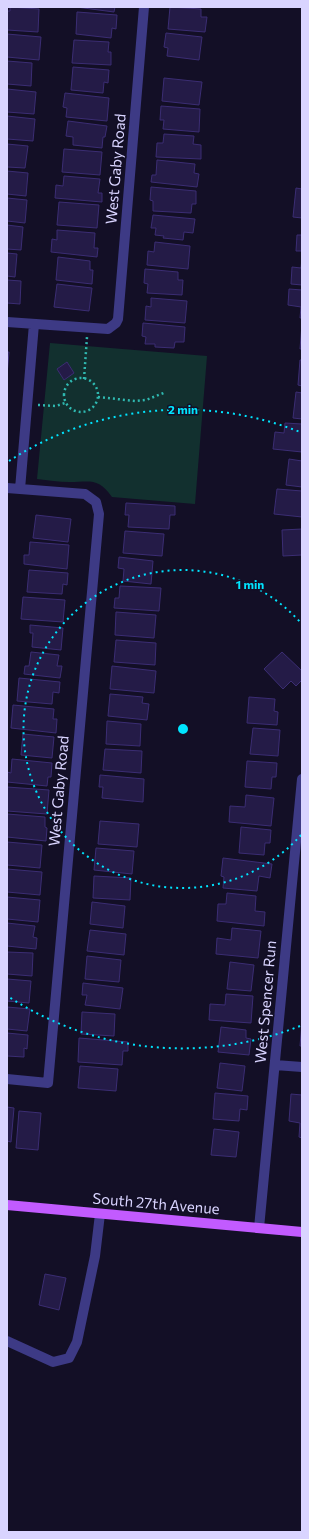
<svg xmlns="http://www.w3.org/2000/svg" width="309" height="1539" viewBox="0 0 309 1539" font-family="Commissioner,sans-serif">
	<style>
		.green { fill: #12302f }
		.building { fill: #241b47; stroke: #3b2d73 }
		.lines { fill: none; stroke-linecap: round; stroke-linejoin: round }
		.path { stroke: #2fb8b0; stroke-width: 2.5; stroke-dasharray: 2 3; stroke-linecap: butt }
		.minor { stroke: #3d3a85; stroke-width: 10 }
		.major { stroke: #c25bff; stroke-width: 10 }
		.ring { fill: none; stroke: #00e5ff; stroke-width: 2; stroke-dasharray: 2 4 }
		.labels { text-anchor: middle; stroke-width: 3; stroke-linejoin: round; paint-order: stroke }
		.street-label { font-size: 15px; fill: #d9d4ff; stroke: #130f26 }
		.centre { fill: #00e5ff; stroke: #130f26; stroke-width: 2 }
		.ring-label { font-size: 12px; text-anchor: middle; font-weight: bold; fill: #00e5ff; stroke: #130f26; stroke-width: 3; stroke-linejoin: round; paint-order: stroke }
	</style>
	<rect width="100%" height="100%" fill="#130f26"/>
	<path class="green" d="M50,343L207,356L195,504L112,497C98,477 90,482 69,482C59,482 48,480 37,479Z"/>
	<path class="building" d="M10,7L39,9L38,32L7,30V11H10Z
		M76,7H115L114,12Z
		M170,7L201,9V17H207L205,32L168,29Z
		M77,12L117,15L116,29L112,28L111,38L76,34Z
		M166,33L202,37L199,60L167,56L168,48L164,47Z
		M7,34L41,37L39,60L7,57Z
		M74,40L109,42L108,52H111V65L72,63Z
		M7,61L32,63L31,86L7,84Z
		M73,67L109,70L108,83L104,82L103,93L71,90Z
		M164,78L202,82L199,105L162,101Z
		M7,89L36,92L34,114L7,112Z
		M65,93L109,98L107,121L66,117L67,108L63,107Z
		M161,106L200,109L199,132L163,129L164,120H160Z
		M7,116L35,119L33,141L7,139Z
		M68,121L107,126L105,137H103L102,148L73,145V137L66,136Z
		M164,134L194,136L193,144L201,145V159L156,157L157,143H163Z
		M7,144L28,146L25,168L7,167Z
		M64,149L102,152L100,175L62,172Z
		M157,160L195,164L194,173L199,174L197,187L151,182L152,175H156Z
		M7,171L28,173L26,196L7,194Z
		M64,176L100,179L98,193H102V202L55,198L56,185L63,186Z
		M151,187L196,191V204H192L191,213L153,211V201L150,200Z
		M296,188L302,189V218L293,217Z
		M7,198L27,200L25,223L7,221Z
		M59,202L99,205L97,228L57,225Z
		M153,215L195,219L193,233L184,232L183,240L163,238L164,236L155,235L156,228H151Z
		M7,225L23,227L21,250L7,249Z
		M57,230L95,233L94,248H98L97,257L51,252L52,239L57,240Z
		M297,235H302V251H296Z
		M155,242L190,246L188,269L147,265L148,251L154,252Z
		M7,253L17,254L15,277L7,276Z
		M58,257L90,261V270H93L92,284L56,280Z
		M302,258V285L291,284L292,267L301,268Z
		M145,269L178,272V280H183L182,295L147,293L148,284L144,283Z
		M7,280L21,281L20,304L7,303Z
		M57,284L92,288L89,311L54,307Z
		M289,289L302,290V318H300L301,307L288,305Z
		M151,298L187,301L185,323L145,320L146,306L151,307Z
		M143,323L185,327L184,342H175L174,348L155,347V344H145L146,337L142,336Z
		M302,324V349H300Z
		M7,352H9L7,375Z
		M300,360H302V386L298,385Z
		M67,362L74,373L64,380L57,369Z
		M296,392L302,393V419L293,418Z
		M285,423L302,424V452L273,449L275,432L284,433Z
		M289,459L302,461V487L286,485Z
		M277,489L302,491V517L274,514Z
		M126,503L175,506V515H170L169,529L128,527L129,515H125Z
		M36,515L71,519L68,542L33,538Z
		M302,529V555L283,556L282,530Z
		M125,531L164,534L162,556L123,553Z
		M30,542L69,545L67,569L24,564V555H29Z
		M119,557L153,561L151,584L123,581L124,569L118,568Z
		M29,570L68,573L67,585L63,584L62,594L27,592Z
		M120,586L161,588L159,611L114,608L115,598H119Z
		M23,597L65,600L63,622L21,619Z
		M116,612L156,615L154,638L115,635Z
		M30,625L63,628L61,650L32,647L33,633H30Z
		M116,640L156,643L155,665L114,662Z
		M31,652L59,655L57,666H62L60,678L24,674L25,666H29Z
		M282,652L302,671V680L296,686L291,681L283,689L264,669Z
		M112,666L156,671L154,693L110,689Z
		M19,678L60,682L59,693L53,692L52,704L17,701Z
		M110,694L143,697L142,703L149,704L147,720L108,716Z
		M249,697L275,699L274,711L278,712L277,725L247,723Z
		M13,705L54,709L53,719H57L56,733L11,728Z
		M107,721L141,724L140,746L106,744Z
		M253,728L280,730L278,756L250,754Z
		M23,734L54,737L52,758L21,755Z
		M105,749L142,751L141,773L103,770Z
		M12,759L52,763L51,777H48L47,786L7,782V772L11,773Z
		M247,761L277,763L276,777H272L271,789L245,787Z
		M100,775L144,779L143,802L102,798L103,787H99Z
		M7,787L49,790L47,814L7,811Z
		M246,795L274,798L271,826L229,822L230,806L245,807Z
		M7,814L45,817V827L47,828L46,841L7,837Z
		M100,821L139,824L137,847L98,844Z
		M241,827L271,830L270,843H265L264,855L239,853Z
		M7,842L42,845L40,868L7,865Z
		M96,848L134,851L132,874L94,870Z
		M223,858L272,864L270,878L259,876L257,891L223,888L224,877L221,876Z
		M7,869L42,872L40,895L7,892Z
		M94,876L131,878L130,900L93,898Z
		M227,893L256,896L255,911L265,912L264,926L217,921L218,904H226Z
		M7,897L40,900L38,922L7,919Z
		M92,902L125,906L123,928L90,924Z
		M7,923L35,926L33,937L37,938L36,949L7,946Z
		M232,928L261,931L258,958L216,954L217,938L231,940Z
		M90,930L126,934L124,955L87,951Z
		M7,952L33,953L32,976L7,974Z
		M87,956L121,960L119,982L85,979Z
		M230,962L254,965L251,991L227,989Z
		M7,979L31,981L29,1003L7,1001Z
		M83,983L123,988L120,1009L85,1005L87,995H82Z
		M226,994L253,996L251,1023L209,1020L210,1004L225,1005Z
		M7,1007L30,1009L27,1031L7,1029Z
		M82,1012L115,1014L114,1036L81,1034Z
		M302,1023V1046H300Z
		M221,1027L246,1030V1038L251,1039L249,1055L218,1052Z
		M7,1033L28,1035L27,1049L24,1048V1057L7,1056Z
		M79,1038L128,1042V1051H123L122,1065L78,1062Z
		M220,1063L245,1066L242,1091L217,1088Z
		M80,1066L118,1069L116,1091L78,1088Z
		M215,1093L248,1096L247,1110L240,1109L239,1121L213,1119Z
		M291,1094L302,1095V1138L299,1137L300,1123L289,1121Z
		M7,1107L14,1108L11,1142L7,1141Z
		M19,1111L41,1113L38,1150L16,1148Z
		M214,1129L239,1132L236,1157L211,1155Z
		M45,1274L66,1278L59,1310L39,1305Z"/>
	<g class="lines">
		<path class="path" d="M64 395a17 17 0 1 1 34 0a17 17 0 1 1-34 0Z
			M84,379L87,337
			M98,397L135,401L146,400L166,392
			M38,405L56,406L65,403"/>
		<path class="minor" d="M7,322L108,329L116,323L118,319L144,7
			M7,488L85,494L96,502L99,514L48,1083L7,1079
			M20,489L34,324
			M275,1065L302,1067
			M259,1228L302,779
			M7,1341L53,1362L69,1358L77,1342L95,1256L100,1214"/>
		<path class="major" d="M7,1205L302,1232"/>
	</g>
	<g class="ring">
		<path d="M301 835A159 159 0 1 1 301 623"/>
		<path d="M300 1026A319 319 0 0 1 9 997M9 461A319 319 0 0 1 300 432"/>
	</g>
	<g class="labels">
		<g class="street-label">
			<text transform="translate(116 169) rotate(-85)" y="5">West Gaby Road</text>
			<text transform="translate(59 791) rotate(-85)" y="5">West Gaby Road</text>
			<text transform="translate(266 1002) rotate(-85)" y="5">West Spencer Run</text>
			<text transform="translate(156 1204) rotate(5)" y="5">South 27th Avenue</text>
		</g>
	</g>
	<circle cx="183" cy="729" r="6" class="centre"/>
	<g class="ring-label">
		<text x="183" y="414">2 min</text>
		<text x="250" y="589">1 min</text>
	</g>
	<rect width="309" height="1539" fill="none" stroke="#d9d4ff" stroke-width="16"/>
</svg>
